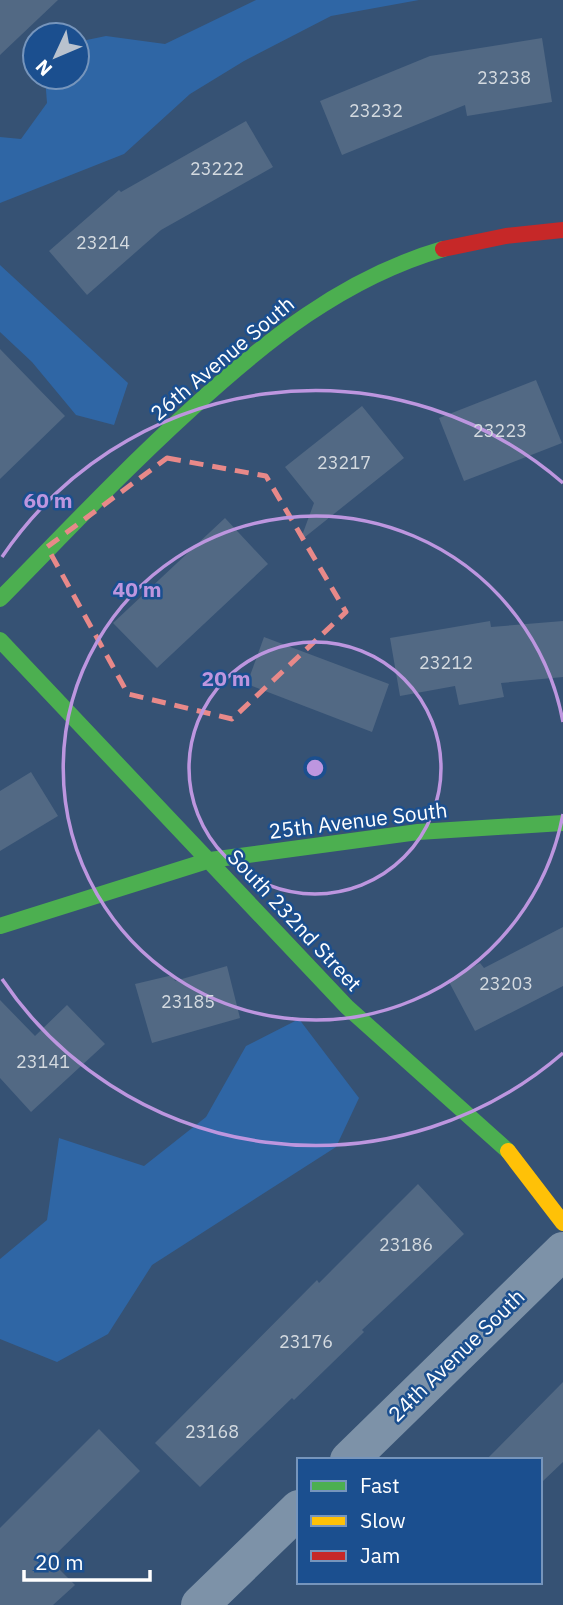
<svg xmlns="http://www.w3.org/2000/svg" width="563" height="1605" viewBox="0 0 563 1605" font-family="'IBM Plex Sans',sans-serif">
<style>
.green{fill:#2f66a5}
.building{fill:#526984}
.lines{fill:none;stroke-linecap:round;stroke-linejoin:round}
.street{stroke:#7d92a8;stroke-width:38}
.fast{stroke:#4caf50;stroke-width:16}
.slow{stroke:#ffc107;stroke-width:16}
.jam{stroke:#c62828;stroke-width:16}
.marked{fill:none;stroke:#e88989;stroke-width:5;stroke-dasharray:14 9;stroke-linejoin:round}
.ring{fill:none;stroke:#bd96df;stroke-width:3.5}
.labels{text-anchor:middle;dominant-baseline:central;stroke-width:5;stroke-linejoin:round;paint-order:stroke}
.number-label{font-size:18px;fill:#d4dae0}
.street-label{font-size:21px;fill:#fff;stroke:#1b4f8f}
.centre{fill:#bd96df;stroke:#1b4f8f;stroke-width:3.5}
.ring-label{font-size:21px;text-anchor:middle;font-weight:bold;fill:#bd96df;stroke:#1b4f8f;stroke-width:5;stroke-linejoin:round;paint-order:stroke}
</style>
<rect width="100%" height="100%" fill="#365274"/>
<path class="green" d="M256,0H419L331,16L244,61L190,94L124,154L0,203V137L21,139L47,103L45,77H77V42L106,36L165,44Z
M0,265L128,383L114,425L76,415L32,362L0,332Z
M299,1019L359,1098L336,1147L152,1265L108,1334L57,1362L0,1339V1259L47,1220L59,1138L144,1166L206,1117L246,1046Z"/>
<path class="building" d="M0,0H58L0,55Z
M542,38L552,102L467,116L465,105L342,155L320,101L430,56Z
M246,121L273,167L161,230L87,295L49,251L119,190L121,192Z
M0,349L65,416L0,479Z
M536,380L562,443L464,481L439,418Z
M362,406L404,458L300,541L314,503L285,467Z
M225,518L268,564L157,668L113,623Z
M490,621L491,627L563,621V677L501,683L504,697L459,705L455,686L400,696L390,638Z
M264,637L389,684L372,732L247,684Z
M31,772L58,816L0,851V791Z
M563,927V986L475,1031L448,980L480,963L484,968Z
M227,966L240,1018L152,1043L135,984L173,975L175,981Z
M0,1000L35,1036L67,1005L105,1044L31,1112L0,1078Z
M418,1184L464,1234L362,1330L364,1332L294,1400L292,1398L200,1487L155,1443L317,1280L319,1283Z
M563,1382V1462L543,1481L540,1478V1460H486Z
M99,1429L140,1471L50,1560L75,1585L53,1605H0V1528Z"/>
<g class="lines">
<path class="street" d="M349,1460L563,1251
M200,1605L299,1509"/>
<path class="fast" d="M0,599C62,536 123,471 189,411C264,342 343,278 443,249
M0,640L347,1007L508,1151
M0,926L210,860L418,832L563,823"/>
<path class="slow" d="M508,1151L563,1223"/>
<path class="jam" d="M443,249L506,236L563,230"/>
</g>
<path class="marked" d="M167,458L266,476L346,612L232,719L128,694L47,547Z"/>
<g class="ring">
<circle cx="315" cy="768" r="126"/>
<path d="M563 814A252 252 0 1 1 563 722"/>
<path d="M563 1053A378 378 0 0 1 2 979M2 557A378 378 0 0 1 563 483"/>
</g>
<g class="labels">
<g class="number-label">
<text x="504" y="77">23238</text>
<text x="376" y="110">23232</text>
<text x="217" y="168">23222</text>
<text x="103" y="242">23214</text>
<text x="500" y="430">23223</text>
<text x="344" y="462">23217</text>
<text x="446" y="662">23212</text>
<text x="506" y="983">23203</text>
<text x="188" y="1001">23185</text>
<text x="43" y="1061">23141</text>
<text x="406" y="1244">23186</text>
<text x="306" y="1341">23176</text>
<text x="212" y="1431">23168</text>
</g>
<g class="street-label">
<text transform="translate(222 358) rotate(-40)">26th Avenue South</text>
<text transform="translate(358 820) rotate(-7)">25th Avenue South</text>
<text transform="translate(295 920) rotate(47)">South 232nd Street</text>
<text transform="translate(456 1355) rotate(-44)">24th Avenue South</text>
</g>
</g>
<circle cx="315" cy="768" r="10" class="centre"/>
<g class="ring-label">
<text x="48" y="508">60 m</text>
<text x="137" y="597">40 m</text>
<text x="226" y="686">20 m</text>
</g>
<rect x="297" y="1458" width="245" height="126" fill="#1b4f8f" stroke="#7695bc" stroke-width="2"/>
<rect x="311" y="1481" width="35" height="10" fill="#4caf50" stroke="#7695bc" stroke-width="2"/>
<text x="360" y="1493" font-size="21" fill="#ffffff">Fast</text>
<rect x="311" y="1516" width="35" height="10" fill="#ffc107" stroke="#7695bc" stroke-width="2"/>
<text x="360" y="1528" font-size="21" fill="#ffffff">Slow</text>
<rect x="311" y="1551" width="35" height="10" fill="#c62828" stroke="#7695bc" stroke-width="2"/>
<text x="360" y="1563" font-size="21" fill="#ffffff">Jam</text>
<g transform="translate(56 56) rotate(226)"><circle r="33" fill="#1b4f8f" stroke="#7695bc" stroke-width="2"/>
<path d="M0-5L12 26L0 18L-12 26Z" fill="#b9c2ce"/>
<text y="-10" font-size="19" font-weight="bold" text-anchor="middle" fill="#ffffff">N</text>
</g>
<path d="M24 1570v10h126v-10" fill="none" stroke="#ffffff" stroke-width="3.5"/>
<text x="35" y="1570" font-size="21" fill="#ffffff" stroke="#1b4f8f" stroke-width="5" paint-order="stroke">20 m</text>
</svg>
